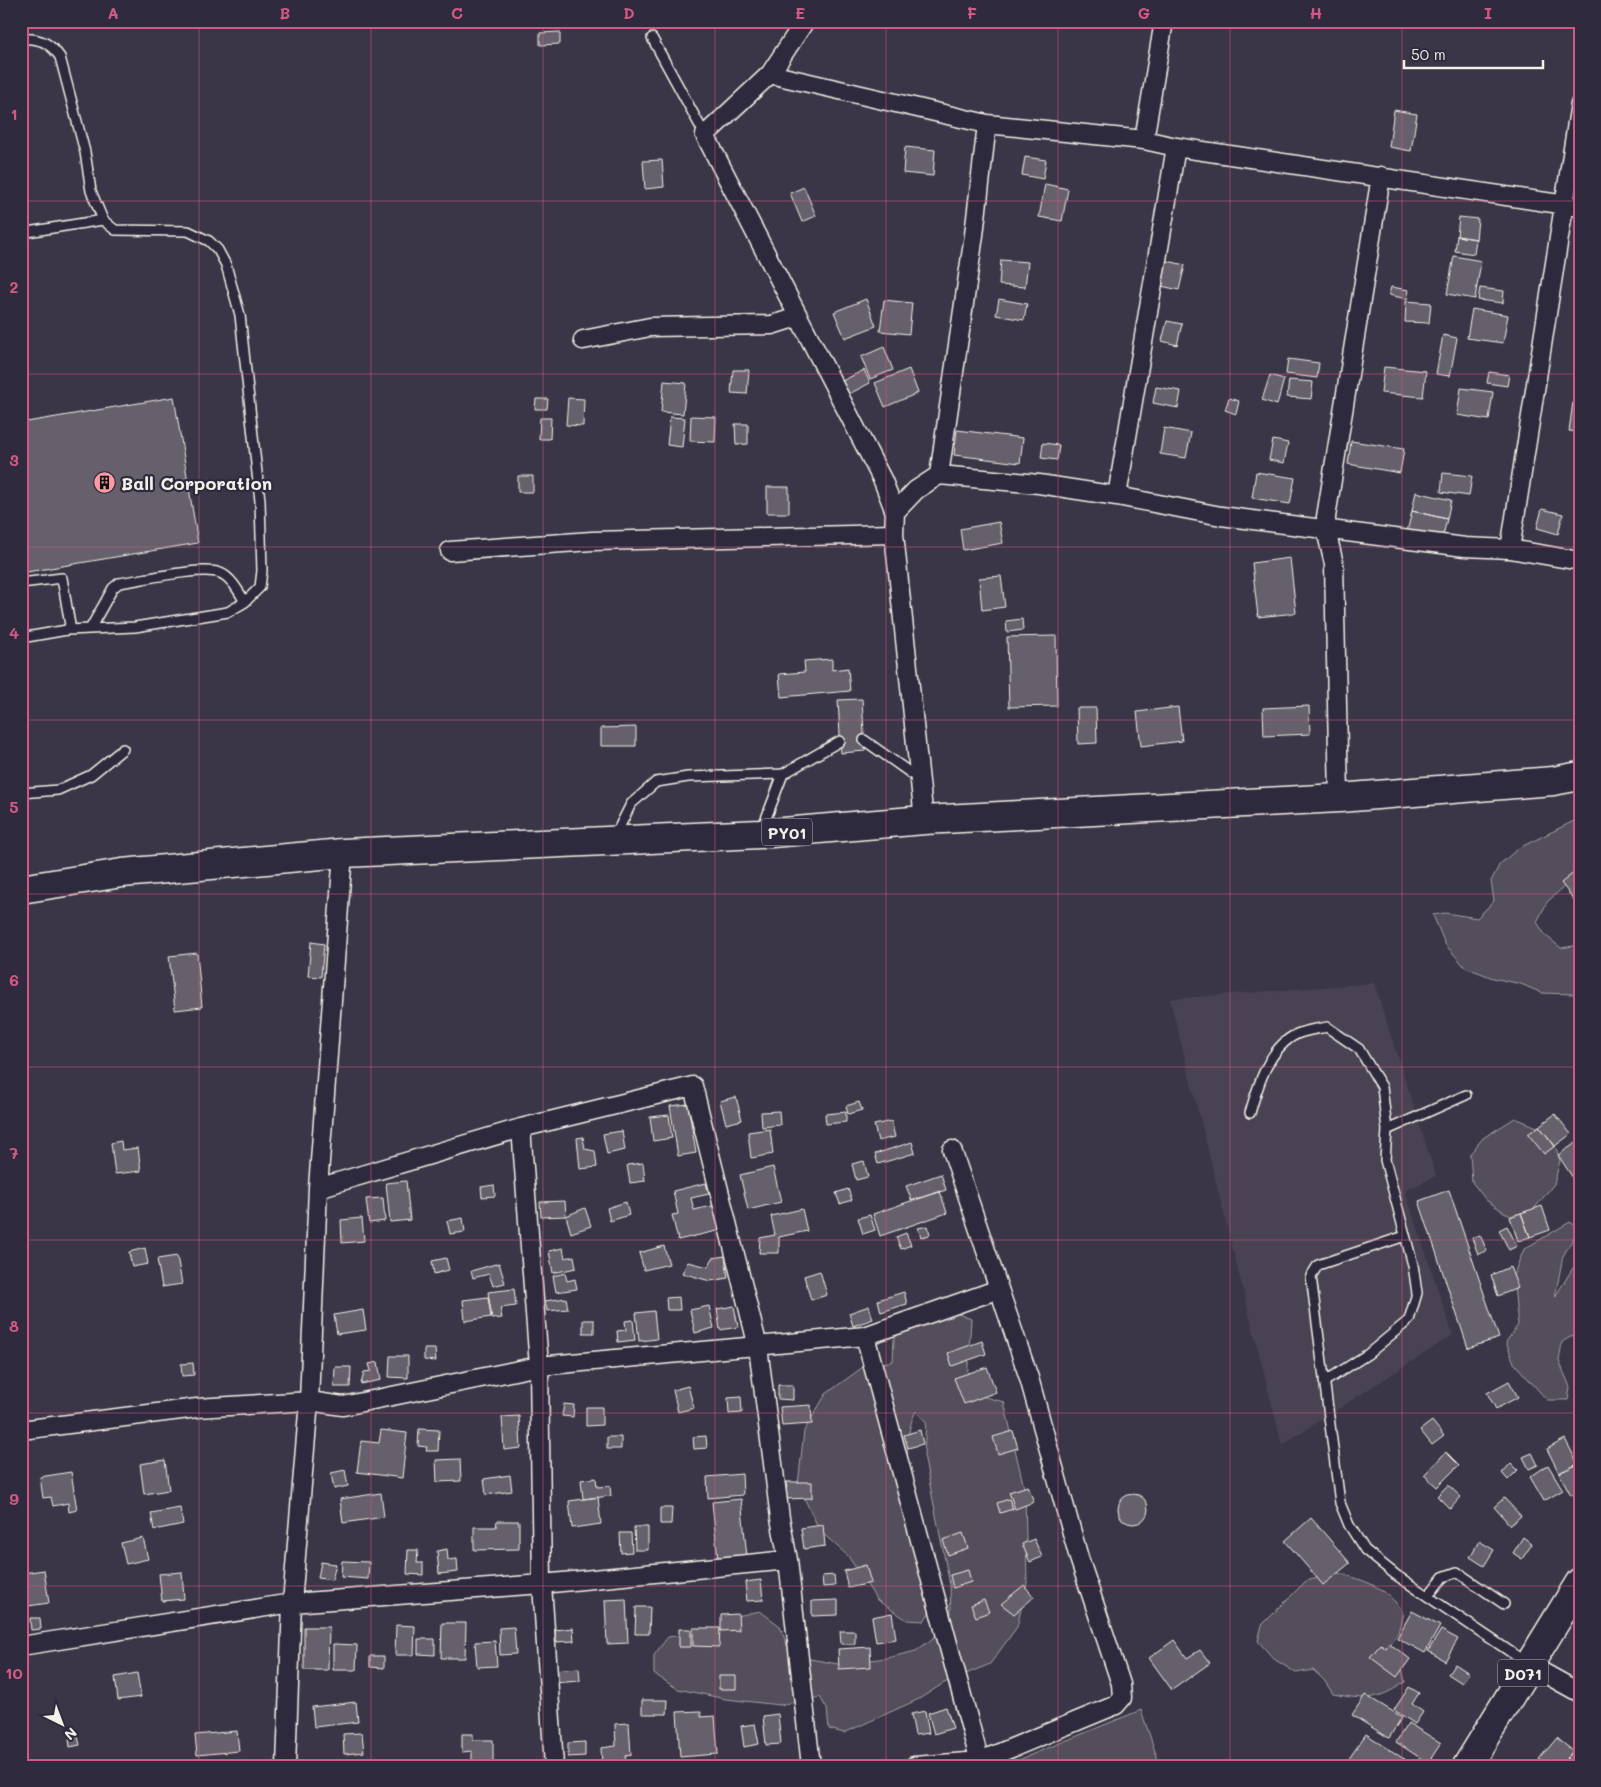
<svg xmlns="http://www.w3.org/2000/svg" width="1601" height="1787" viewBox="0 0 1601 1787" font-family="Mali,sans-serif">
<style>
.built{fill:#484352}
.green{fill:#534e5c;stroke:#a4a0a2}
.building{fill:#65616c;stroke:#f4f1e8}
.lines{fill:none;stroke-linecap:round;stroke-linejoin:round}
.lane-casing{stroke:#f4f1e8;stroke-width:12}
.street-casing{stroke:#f4f1e8;stroke-width:21}
.primary-casing{stroke:#f4f1e8;stroke-width:31}
.highway-casing{stroke:#f4f1e8;stroke-width:31}
.lane{stroke:#2f2a3d;stroke-width:9}
.street{stroke:#2f2a3d;stroke-width:18}
.primary{stroke:#2f2a3d;stroke-width:28}
.highway{stroke:#2f2a3d;stroke-width:28}
.grid{fill:none;stroke:#d15985;stroke-width:1;stroke-opacity:0.55}
.labels{text-anchor:middle;dominant-baseline:central;stroke-width:4.5;stroke-linejoin:round;paint-order:stroke}
.shield{fill:#2f2a3d;stroke:#b9b5b5;stroke-width:1}
.shield-label{font-size:16px;font-weight:bold;fill:#f4f1e8}
.poi-label{font-size:18px;font-weight:bold;fill:#f4f1e8;stroke:#2f2a3d;text-anchor:start}
.neatline{fill:none;stroke:#d15985;stroke-width:2}
.grid-label{font-size:16px;text-anchor:middle;font-weight:bold;fill:#d15985}
</style>
<rect width="100%" height="100%" fill="#3b3647"/>
<filter id="ink" filterUnits="userSpaceOnUse"><feTurbulence type="fractalNoise" baseFrequency=".02" numOctaves="2"/><feDisplacementMap in="SourceGraphic" scale="10" xChannelSelector="R" yChannelSelector="G"/><feConvolveMatrix kernelMatrix="1 2 1 2 8 2 1 2 1" color-interpolation-filters="sRGB"/></filter>
<g filter="url(#ink)">
<path class="built" d="M1374,983L1436,1176L1405,1191L1453,1335L1282,1445L1170,999Z"/>
<path class="green" d="M1580,818V872L1547,902L1537,922L1545,935L1561,948L1580,945V997L1574,994L1542,993L1521,984L1493,978L1465,967L1445,944L1433,915L1445,913L1477,918L1494,901L1491,881L1500,864L1519,848Z
M1515,1118L1542,1129L1553,1138L1560,1161L1554,1184L1534,1209L1510,1216L1486,1200L1472,1182L1470,1154L1483,1138Z
M1570,1222L1579,1228L1563,1256L1555,1297L1573,1268L1580,1262V1331L1562,1342L1559,1361L1570,1387L1568,1400H1547L1514,1363L1506,1342L1518,1325L1513,1276L1524,1249Z
M936,1305L971,1319L967,1382L981,1396L1004,1402L1025,1492L1027,1583L1017,1627L990,1664L944,1683L919,1699L844,1733L829,1729L827,1709L820,1697L780,1705L726,1699L678,1689L654,1674V1655L668,1637L720,1631L733,1617L760,1611L780,1626L788,1648L804,1658L838,1664L887,1658L916,1651L940,1633L951,1614L950,1585L924,1455L926,1422L916,1411C892,1453 924,1557 934,1605L924,1621L907,1620L877,1600L848,1556L820,1531L798,1485L804,1431L826,1394L863,1367L893,1361L894,1339L909,1324Z
M1338,1573C1366,1581 1385,1586 1403,1612L1398,1633L1381,1654L1402,1670L1405,1682C1377,1701 1366,1700 1333,1694L1324,1680L1313,1670L1296,1673L1274,1659L1258,1641L1262,1625L1306,1581Z
M1141,1710L1160,1766H1004Z"/>
<path class="building" d="M560,32V44L540,45V33Z
M1394,110L1417,114L1411,151L1389,147Z
M905,147L935,150L933,176L903,173Z
M1025,157L1046,160L1043,179L1022,175Z
M662,160L664,187L645,189L643,161Z
M1045,184L1068,189L1062,221L1039,217Z
M804,187L816,216L802,222L790,193Z
M1459,217L1478,219L1476,239L1457,236Z
M1457,236L1476,239L1474,254L1455,251Z
M1454,256L1481,261L1475,299L1447,294Z
M1001,260L1028,262L1025,287L999,285Z
M1163,260L1185,265L1179,290L1157,285Z
M1391,287L1409,290L1407,299L1389,295Z
M1480,288L1504,291L1503,303L1478,300Z
M866,299L876,326L845,338L834,312Z
M999,299L1027,304L1024,320L996,315Z
M884,300L912,303L909,334L880,331Z
M1406,301L1431,303L1429,323L1405,322Z
M1472,309L1508,315L1503,343L1467,338Z
M1167,321L1182,324L1177,345L1162,341Z
M1443,335L1457,338L1450,376L1436,374Z
M884,347L893,370L870,379L861,357Z
M1288,359L1319,363L1317,378L1286,374Z
M1384,367L1426,371L1423,397L1381,393Z
M909,369L918,393L885,407L875,383Z
M733,370H749L747,394L731,393Z
M864,370L870,383L849,394L842,381Z
M1489,372L1509,375L1507,386L1487,383Z
M1270,375L1284,379L1277,405L1262,400Z
M1289,380L1313,382L1311,399L1287,397Z
M664,381L686,383L683,414L661,412Z
M1156,387L1181,391L1178,408L1153,403Z
M1461,388L1493,392L1489,420L1457,415Z
M174,397L198,543L21,573V423Z
M568,398L584,399L583,426L566,425Z
M1229,398L1239,401L1236,414L1225,410Z
M536,399H548L547,409H535Z
M1573,402L1580,403V432L1569,431Z
M691,416L716,417L715,442L690,441Z
M670,417L685,418L682,447L667,445Z
M540,418H551L550,439H539Z
M735,424H748V444L736,445Z
M1164,428L1191,433L1186,458L1160,454Z
M957,430L1023,438L1020,463L954,455Z
M1273,440L1288,443L1284,463L1269,460Z
M1351,441L1404,449L1400,473L1348,464Z
M1043,443L1059,445L1057,460L1041,458Z
M1256,472L1295,478L1290,504L1252,498Z
M1443,473L1472,476L1469,496L1441,492Z
M518,476H533V492H518Z
M767,487H789V513H767Z
M1416,492L1451,500L1447,519L1412,511Z
M1542,509L1563,514L1558,534L1537,528Z
M1412,511L1447,519L1442,540L1407,532Z
M999,522L1003,543L963,550L960,529Z
M1290,558L1296,613L1258,617L1252,563Z
M1001,576L1005,607L982,610L979,578Z
M1022,619L1023,630L1007,632L1006,621Z
M1056,636L1057,706L1009,707L1007,637Z
M832,659V670L848,668L850,691L781,697L779,674L805,672L804,661Z
M862,699L865,751L841,753L838,700Z
M1309,706L1310,734L1264,736L1263,708Z
M1178,707L1182,741L1141,746L1137,712Z
M1077,708H1096L1097,743L1078,744Z
M636,727V746H601V728Z
M1580,868V897L1575,901L1561,883Z
M311,942L324,944L321,977L308,976Z
M197,953L202,1007L175,1010L169,956Z
M736,1097L742,1120L726,1124L720,1101Z
M859,1102L862,1110L848,1114L846,1106Z
M688,1104L696,1153L678,1156L670,1106Z
M779,1111L780,1125L762,1127L761,1112Z
M846,1112V1122L826,1124L825,1114Z
M1555,1114L1571,1134L1555,1146L1539,1126Z
M669,1115L672,1138L653,1141L650,1117Z
M891,1121L895,1137L878,1141L874,1125Z
M1539,1126L1555,1146L1544,1154L1528,1134Z
M770,1129L773,1154L751,1158L748,1132Z
M622,1131L625,1150L607,1154L603,1134Z
M583,1137L585,1149L595,1151L597,1167L580,1169L577,1138Z
M121,1141L122,1150L138,1148L141,1171L115,1174L111,1143Z
M1579,1141L1580,1173L1573,1178L1558,1155Z
M912,1142L915,1153L878,1164L875,1154Z
M864,1161L868,1177L856,1180L852,1164Z
M643,1163L645,1181L630,1183L627,1165Z
M773,1167L781,1202L748,1210L740,1175Z
M941,1174L946,1190L912,1201L906,1186Z
M406,1181L410,1220L390,1222L386,1183Z
M706,1183L709,1194L691,1198L694,1210L716,1205L721,1230L678,1240L672,1215L678,1214L673,1191Z
M494,1185L495,1196L482,1197L481,1187Z
M848,1189L852,1200L840,1204L836,1193Z
M1449,1190L1499,1338L1468,1348L1419,1201Z
M940,1191L947,1213L880,1236L873,1214Z
M383,1198L385,1221L369,1223L366,1199Z
M565,1201L566,1216L541,1217L540,1202Z
M626,1202L629,1215L610,1221L607,1208Z
M1542,1206L1550,1230L1530,1237L1521,1213Z
M585,1208L591,1226L571,1233L566,1216Z
M802,1209L807,1231L779,1237V1253H759L760,1238L775,1235L771,1216Z
M1521,1213L1530,1237L1518,1241L1510,1217Z
M870,1215L875,1230L863,1234L858,1218Z
M362,1218L364,1241L342,1243L341,1220Z
M463,1218L465,1232L450,1234L447,1221Z
M928,1226L930,1235L921,1237L918,1228Z
M1507,1226L1517,1246L1509,1250L1499,1230Z
M906,1233L911,1245L901,1249L896,1237Z
M1480,1235L1487,1251L1478,1254L1472,1238Z
M664,1246L669,1264L644,1270L639,1253Z
M145,1248L148,1264L132,1267L129,1252Z
M563,1248L565,1258L574,1256L576,1268L553,1273L549,1251Z
M177,1256L182,1284L162,1287L157,1259Z
M725,1256L728,1278L710,1281L682,1273L688,1262L708,1267L713,1258Z
M446,1258L449,1270L434,1274L432,1261Z
M499,1263L505,1283L493,1286L489,1274L473,1278L471,1271Z
M1510,1267L1518,1288L1498,1296L1491,1275Z
M820,1271L827,1295L811,1300L804,1276Z
M565,1273L567,1281L575,1279L577,1289L556,1292L553,1276Z
M514,1289L516,1306L500,1308L502,1318L492,1319L488,1292Z
M904,1292L907,1304L881,1312L878,1300Z
M488,1297L491,1317L465,1321L463,1300Z
M679,1297L680,1310H667L666,1298Z
M566,1298L568,1309L547,1311L545,1301Z
M709,1306L714,1328L695,1333L690,1310Z
M734,1306L738,1327L720,1330L717,1309Z
M869,1306L873,1319L853,1326L849,1313Z
M363,1310L366,1330L337,1334L334,1315Z
M654,1311L657,1339L639,1341L636,1313Z
M583,1320H594V1333H583Z
M633,1320L635,1340L618,1342L617,1331L626,1330L625,1321Z
M982,1341L986,1354L952,1366L948,1353Z
M424,1349H435L436,1361L424,1360Z
M390,1356H408V1378L389,1377Z
M378,1362L381,1380L361,1384L364,1372L371,1371L369,1364Z
M193,1363L194,1375L182,1376L181,1364Z
M335,1367H351L350,1387H334Z
M987,1367L996,1392L964,1404L954,1378Z
M1509,1381L1518,1397L1496,1409L1487,1393Z
M778,1385H793V1400L778,1399Z
M688,1386L694,1408L678,1412L673,1390Z
M741,1397L742,1413L729,1414L728,1398Z
M564,1404L574,1405L573,1417L562,1416Z
M811,1405L812,1424L782,1426L780,1407Z
M586,1407H602V1425L586,1426Z
M519,1416L521,1448L504,1450L502,1417Z
M1432,1421L1444,1436L1432,1445L1420,1430Z
M419,1429L439,1430L438,1451H426L427,1447L418,1446Z
M381,1430L407,1433L402,1478L357,1472L361,1441L379,1443Z
M920,1430L923,1444L908,1448L904,1435Z
M1013,1431L1018,1448L998,1454L993,1437Z
M706,1436L707,1448L694,1449L693,1437Z
M607,1437H621V1449H607Z
M1565,1439L1578,1464L1559,1473L1547,1449Z
M1446,1452L1459,1465L1437,1487L1424,1475Z
M1532,1453L1538,1465L1529,1469L1523,1457Z
M460,1459L461,1481L437,1482L436,1460Z
M165,1460L169,1490L144,1494L140,1464Z
M1511,1463L1518,1470L1508,1480L1502,1473Z
M1578,1464L1580,1468V1491L1571,1495L1559,1473Z
M1548,1465L1563,1490L1544,1501L1530,1477Z
M345,1470L348,1486L334,1489L331,1473Z
M71,1472L77,1510L69,1512L68,1503L53,1506L51,1497L43,1498L40,1477Z
M742,1474L743,1495L708,1498L707,1477Z
M510,1475L512,1491L486,1495L484,1479Z
M596,1478L597,1487L610,1486L611,1496L583,1499L581,1480Z
M787,1482H812V1498L786,1499Z
M1448,1485L1461,1497L1450,1509L1437,1496Z
M1028,1486L1034,1502L1015,1509L1009,1492Z
M381,1493L384,1517L343,1523L340,1499Z
M1118 1509a15 15 0 1 1 30 0a15 15 0 1 1-30 0Z
M598,1497L601,1524L572,1528L569,1501Z
M1504,1498L1521,1516L1510,1525L1494,1507Z
M741,1499L747,1557L718,1560L712,1502Z
M1009,1499L1013,1509L1000,1513L997,1503Z
M180,1508L183,1524L154,1530L151,1513Z
M660,1508H672L671,1524H660Z
M1311,1518L1350,1563L1323,1585L1285,1541Z
M497,1521H519V1549L474,1550V1527H496Z
M823,1525L825,1546L804,1549L801,1528Z
M634,1527H648V1550H635Z
M620,1533H631L632,1552L621,1553Z
M963,1533L968,1548L948,1555L943,1540Z
M1523,1537L1532,1544L1522,1559L1513,1553Z
M143,1538L148,1559L126,1564L121,1543Z
M1034,1539L1042,1557L1030,1562L1022,1544Z
M1479,1541L1494,1550L1484,1566L1470,1557Z
M447,1549L448,1560L457,1559L458,1572L439,1574L437,1551Z
M408,1550H418L417,1563H423V1575L407,1574Z
M342,1561L369,1562L368,1579L341,1577Z
M321,1562L336,1564L332,1580L318,1578Z
M866,1565L871,1583L848,1588L844,1571Z
M44,1570L49,1603L28,1606L23,1573Z
M968,1570L971,1582L953,1588L950,1575Z
M182,1572L184,1599L162,1601L159,1574Z
M834,1575L835,1586L823,1587L822,1576Z
M761,1580L763,1600L747,1601L745,1582Z
M1024,1585L1034,1597L1014,1614L1001,1604Z
M626,1599L628,1643L607,1644L605,1600Z
M838,1600V1615L812,1616V1601Z
M984,1600L989,1612L976,1617L971,1605Z
M636,1607H650L649,1634H635Z
M1412,1611L1440,1626L1425,1653L1397,1638Z
M892,1613L896,1639L876,1642L872,1617Z
M738,1614L739,1630L721,1631V1615Z
M30,1618H40L41,1629L31,1630Z
M442,1623H466L465,1658H441Z
M396,1625L415,1626L414,1655H395Z
M304,1627H329L328,1670H304Z
M514,1627L516,1654L500,1655L499,1628Z
M573,1628L574,1641L556,1642L555,1630Z
M693,1628H720L719,1647L693,1646Z
M679,1629H691V1647H679Z
M1441,1630L1458,1639L1445,1661L1428,1651Z
M840,1631H855V1644H841Z
M418,1639H435V1655L418,1654Z
M1174,1640L1187,1658L1200,1650L1210,1663L1172,1690L1149,1658Z
M495,1641L497,1666L477,1667L475,1642Z
M1389,1643L1410,1659L1397,1677L1370,1657L1381,1644L1386,1648Z
M333,1644L357,1645L356,1670H333Z
M870,1647L871,1667L839,1669L838,1649Z
M370,1656H384V1668L370,1667Z
M1455,1664L1469,1673L1462,1683L1448,1674Z
M579,1668L580,1681L553,1683L552,1670Z
M137,1673L141,1697L118,1700L115,1677Z
M719,1676H736V1689H719Z
M1409,1687L1419,1693L1412,1704L1423,1712L1415,1724L1394,1710Z
M1365,1695L1402,1717L1389,1738L1352,1715Z
M642,1700H668L667,1714H642Z
M356,1702L358,1722L314,1727L312,1707Z
M946,1707L953,1728L934,1734L928,1713Z
M701,1711V1717L715,1716L718,1754L680,1757L677,1712Z
M925,1711L929,1733L915,1735L911,1714Z
M778,1714L781,1744L766,1745L763,1716Z
M629,1723L631,1755L626,1756L623,1766H602L601,1748L616,1746L615,1724Z
M1408,1723L1441,1743L1428,1763L1396,1742Z
M755,1724L759,1744L744,1747L741,1726Z
M237,1731L239,1751L197,1755L195,1735Z
M362,1733L364,1752L344,1754L343,1734Z
M462,1734H473V1740H493V1762L472,1763V1751L462,1752Z
M1366,1734L1404,1759L1400,1766H1344Z
M78,1737L80,1745L70,1747L69,1739Z
M1557,1738L1573,1751L1561,1766H1547L1539,1759Z
M585,1742V1756L568,1757V1743Z
M1573,1751L1580,1757V1766H1561Z"/>
<g class="lines">
<defs>
<path id="lane" d="M652,38L705,135
M21,39C39,37 50,43 60,57L85,152L91,191L103,220L115,230L188,231L209,241L218,250L226,265L240,315L260,501L262,571L260,587L245,602L228,612L135,627L67,630
M21,233L103,220
M21,583L62,578L70,625L67,630L21,638
M90,629L113,588L119,583C141,580 202,566 220,573C231,577 239,592 245,602
M864,740L919,779
M21,793L58,790L91,775L123,749
M762,829L783,774
M615,836L631,804L656,782L688,777L783,774L840,741
M1250,1113C1258,1085 1269,1047 1297,1034C1306,1030 1318,1029 1327,1027L1359,1049L1382,1087L1387,1130L1385,1160L1413,1265L1417,1293L1409,1320L1368,1354L1324,1382
M1387,1130L1466,1095
M1405,1236L1318,1265L1311,1276L1340,1503L1349,1525L1365,1550L1396,1575L1527,1663
M1428,1596L1443,1577L1457,1572L1504,1604"/>
<path id="street" d="M805,21L770,74L705,135L883,481L895,512
M770,74L987,124L1144,140L1176,147L1580,207
M1144,140L1164,21
M583,340L650,327L772,325L797,317
M939,475L974,235L987,124
M1117,496L1176,147
M1510,549L1580,104
M450,551L592,541L894,534
M1339,798L1334,564L1326,530V517L1381,176
M924,820L894,534L895,512L916,490L939,475L1039,484L1117,496L1221,516L1465,547L1510,549L1580,561
M521,1128L539,1366L542,1584L554,1766
M318,1188L521,1128L693,1086L758,1347L780,1518L788,1560L811,1766
M865,1336L981,1766
M21,1430L197,1408L309,1401L343,1406L539,1366L865,1336L999,1289
M21,1646L292,1603L542,1584L788,1560
M1528,1664L1580,1693
M286,1766L292,1603L309,1401L318,1188L343,853
M914,1766L980,1761L1116,1705L1122,1698L1121,1684L1079,1558L1029,1378L952,1150"/>
<path id="primary" d="M1467,1766L1580,1582"/>
<path id="highway" d="M21,889L122,873L343,853L760,834L924,820L1339,798L1553,781L1580,776"/>
</defs>
<use href="#lane" class="lane-casing"/>
<use href="#street" class="street-casing"/>
<use href="#primary" class="primary-casing"/>
<use href="#highway" class="highway-casing"/>
<use href="#lane" class="lane"/>
<use href="#street" class="street"/>
<use href="#primary" class="primary"/>
<use href="#highway" class="highway"/>
</g>
</g>
<path class="grid" d="M199,21V1766M371,21V1766M543,21V1766M715,21V1766M886,21V1766M1058,21V1766M1230,21V1766M1402,21V1766M21,201H1580M21,374H1580M21,547H1580M21,720H1580M21,894H1580M21,1067H1580M21,1240H1580M21,1413H1580M21,1586H1580"/>
<defs>
<symbol id="building-disc" viewBox="-11 -11 22 22"><circle r="9.5" fill="#ff9aa2" stroke="#2f2a3d"/><path d="M-4-6H4V6H1V3H-1V6H-4ZM-2.5-4.3h1.7v1.8h-1.7ZM.8-4.3h1.7v1.8H.8ZM-2.5-1h1.7V.8h-1.7ZM.8-1h1.7V.8H.8Z" fill="#111"/></symbol>
</defs>
<g fill-rule="evenodd">
<use href="#building-disc" x="92" y="470" width="25" height="25"/>
</g>
<g class="labels">
<g class="shield">
<rect x="762" y="818.5" width="50" height="27" rx="4"/>
<rect x="1498" y="1659.5" width="50" height="27" rx="4"/>
</g>
<g class="shield-label">
<text x="787" y="832">PY01</text>
<text x="1523" y="1673">D071</text>
</g>
<g class="poi-label">
<text x="121" y="483">Ball Corporation</text>
</g>
</g>
<rect width="1601" height="1787" fill="none" stroke="#2f2a3d" stroke-width="55"/>
<g transform="translate(62 1724) rotate(138)" stroke="#2f2a3d" stroke-width="4" paint-order="stroke">
<path d="M0-4L9 19L0 12L-9 19Z" fill="#f4f1e8"/>
<text y="-8" font-size="14" font-weight="bold" text-anchor="middle" fill="#f4f1e8">N</text>
</g>
<path d="M1404 60v8h139v-8" fill="none" stroke="#f4f1e8" stroke-width="2.5"/>
<text x="1411" y="60" font-size="15" fill="#f4f1e8" stroke="#2f2a3d" stroke-width="4" paint-order="stroke">50 m</text>
<rect x="28" y="28" width="1546" height="1732" class="neatline"/>
<g class="grid-label">
<text x="113" y="19">A</text>
<text x="285" y="19">B</text>
<text x="457" y="19">C</text>
<text x="629" y="19">D</text>
<text x="800" y="19">E</text>
<text x="972" y="19">F</text>
<text x="1144" y="19">G</text>
<text x="1316" y="19">H</text>
<text x="1488" y="19">I</text>
<text x="14" y="120">1</text>
<text x="14" y="293">2</text>
<text x="14" y="466">3</text>
<text x="14" y="639">4</text>
<text x="14" y="813">5</text>
<text x="14" y="986">6</text>
<text x="14" y="1159">7</text>
<text x="14" y="1332">8</text>
<text x="14" y="1505">9</text>
<text x="14" y="1679">10</text>
</g>
</svg>
